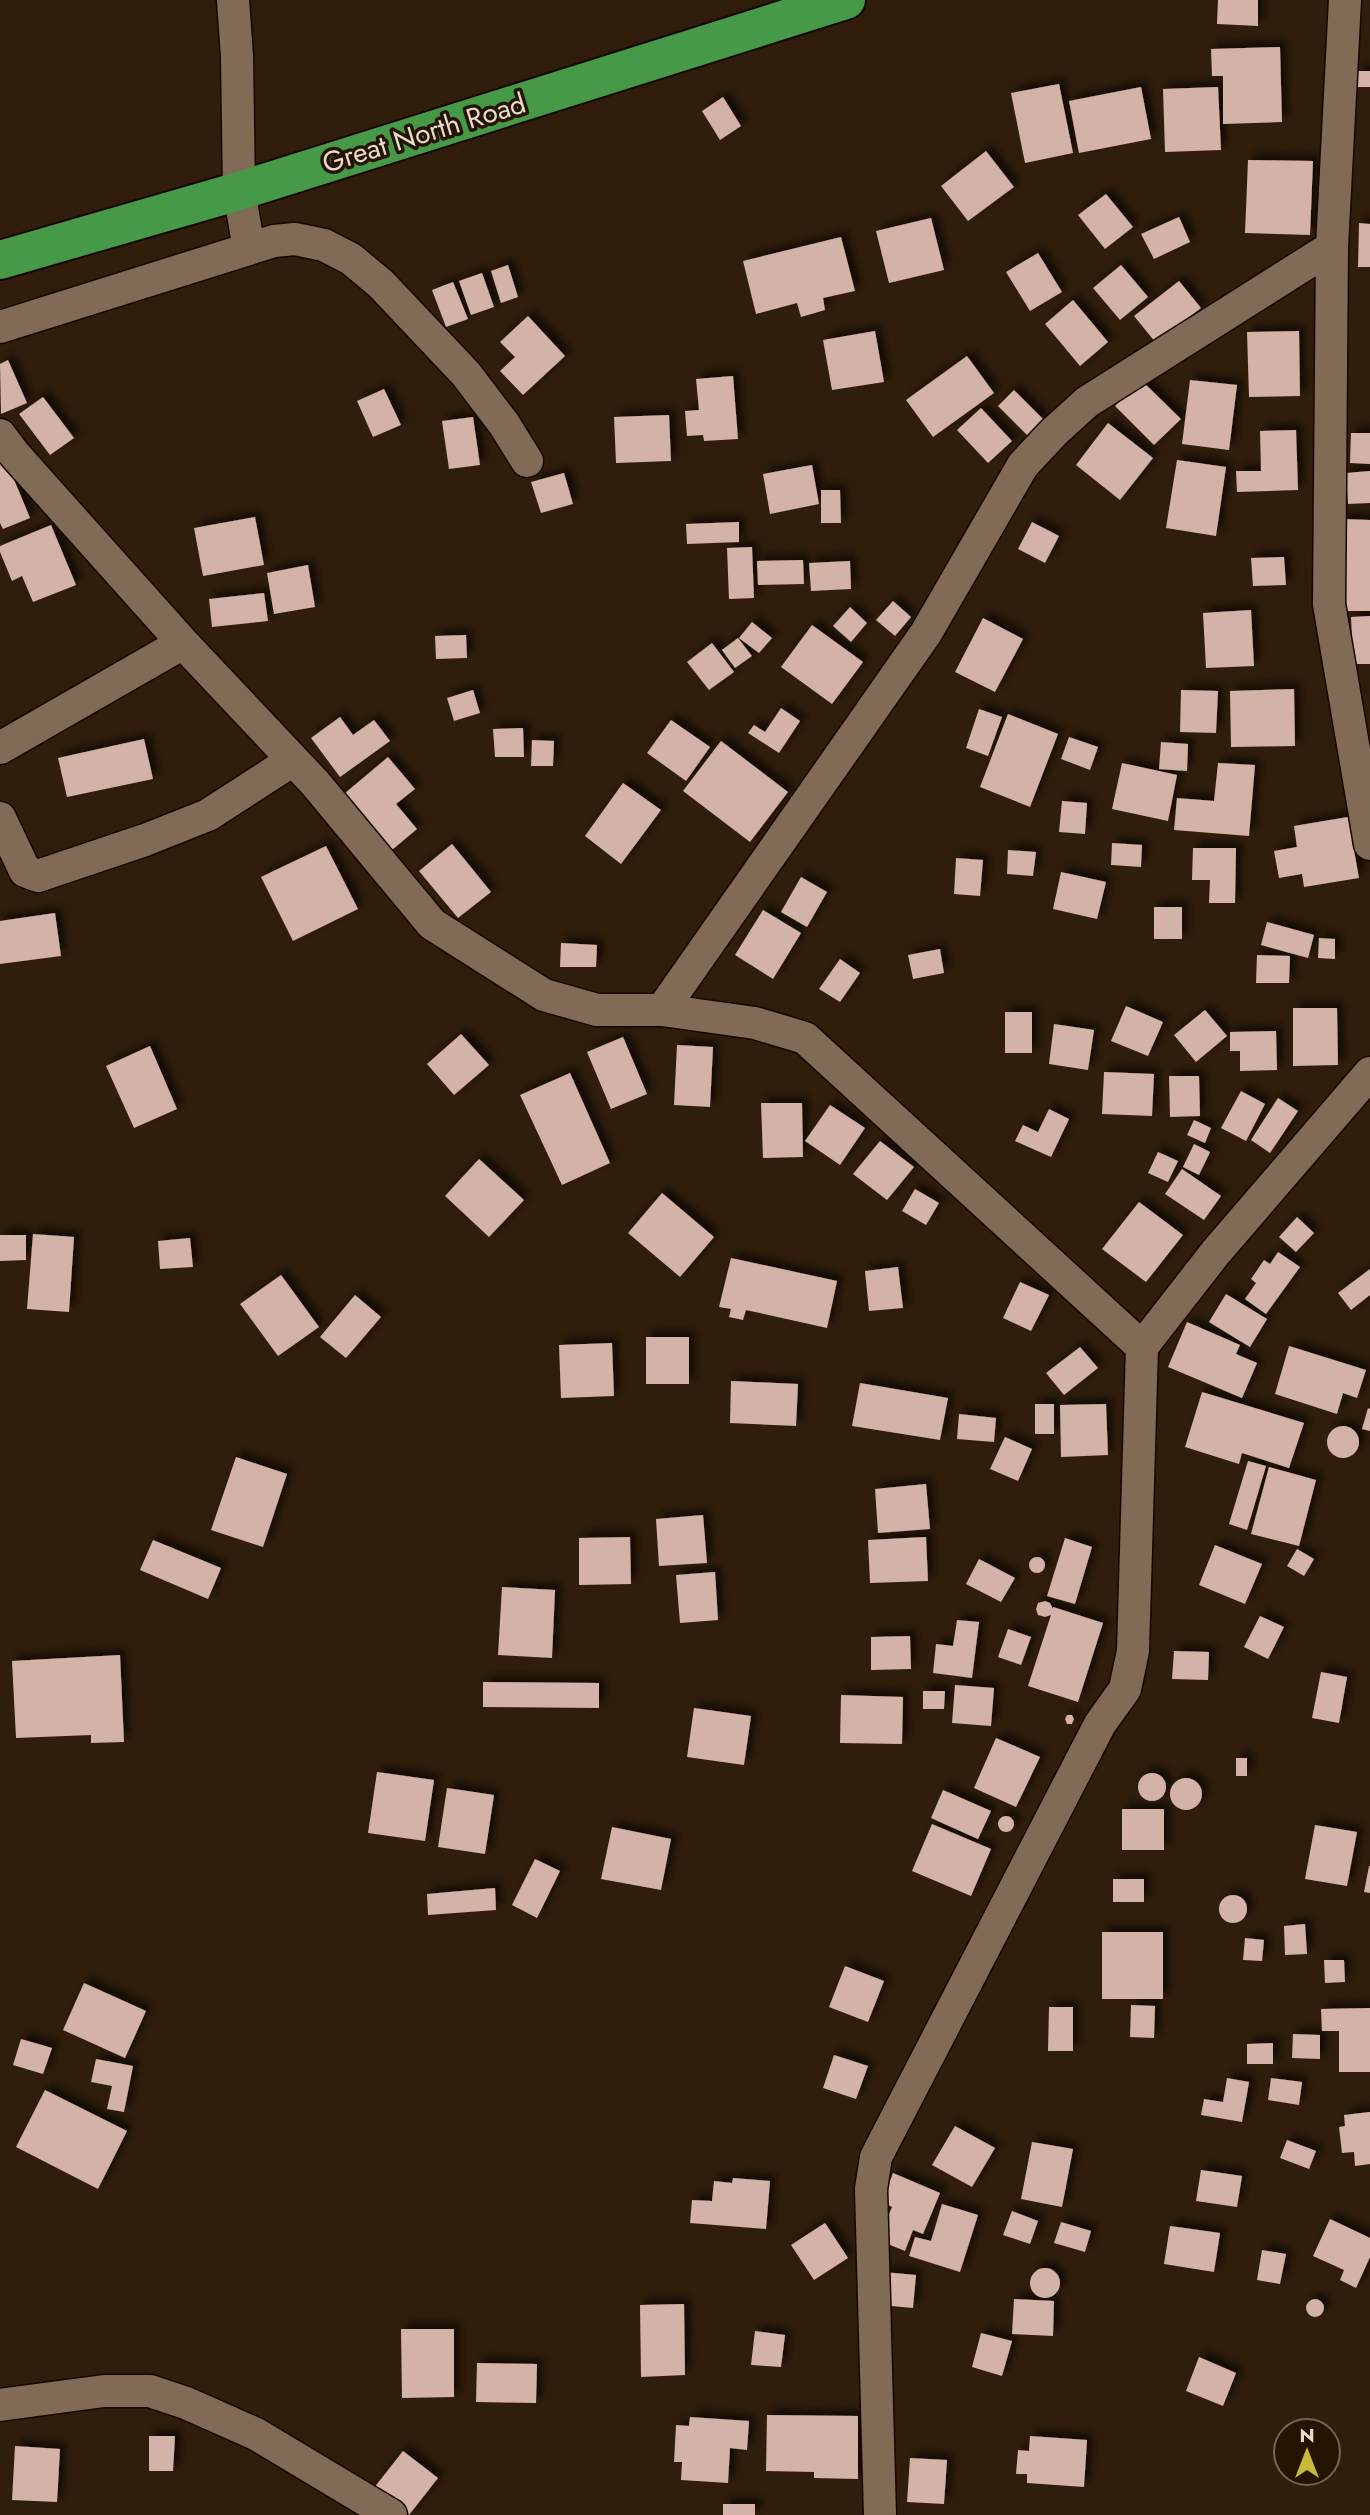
<svg xmlns="http://www.w3.org/2000/svg" width="1370" height="2515" viewBox="0 0 1370 2515" font-family="Jost,sans-serif">
<style>
.building{fill:#d3b2a7;filter:url(#shadow)}
.lines{fill:none;stroke-linecap:round;stroke-linejoin:round}
.street-casing{stroke:#180700;stroke-width:35}
.highway-casing{stroke:#180700;stroke-width:42}
.street{stroke:#816a56;stroke-width:32}
.highway{stroke:#469947;stroke-width:38}
.labels{text-anchor:middle;dominant-baseline:central;stroke-width:7;stroke-linejoin:round;paint-order:stroke}
.street-label{font-size:28px;fill:#e8dbd0;stroke:#261403}
</style>
<defs>
<filter id="shadow"><feDropShadow dx="6" dy="-6" stdDeviation="3.5" flood-color="#0009"/></filter>
</defs>
<rect width="100%" height="100%" fill="#301d0b"/>
<path class="building" d="M1218,0H1258V26L1217,24Z
M1280,47L1282,122L1223,124V76H1212L1211,49Z
M1357,71H1370V87H1357Z
M1059,84L1073,153L1025,163L1011,93Z
M1141,87L1151,139L1079,153L1069,101Z
M1218,87L1221,150L1165,152L1163,89Z
M723,97L741,126L720,140L702,111Z
M986,151L1014,187L968,221L941,186Z
M1248,160L1313,161L1310,235L1245,233Z
M1106,194L1133,227L1105,249L1078,215Z
M1179,217L1190,242L1154,259L1141,234Z
M931,218L944,270L889,283L876,231Z
M1359,223L1370,224V267H1358Z
M841,237L855,291L823,298L825,310L801,317L797,303L756,314L743,261Z
M1038,253L1062,292L1030,311L1006,272Z
M508,265L518,297L501,303L491,271Z
M1121,265L1148,297L1120,320L1093,288Z
M482,273L494,307L471,315L459,281Z
M1179,281L1201,308L1156,343L1134,316Z
M453,282L468,319L446,327L432,290Z
M1073,300L1108,342L1080,366L1045,324Z
M528,316L565,356L523,395L500,371L515,357L500,342Z
M875,331L884,382L832,390L823,340Z
M1299,331L1300,396L1249,397L1247,332Z
M967,356L994,393L933,437L906,400Z
M8,360L27,403L1,414L0,364Z
M733,376L738,439L704,441L703,435L687,436L685,411L699,410L696,379Z
M1141,380L1181,419L1154,445L1115,406Z
M1190,380L1237,385L1229,450L1182,444Z
M384,389L401,425L373,437L357,401Z
M1014,390L1043,419L1027,435L998,406Z
M43,397L74,438L50,455L19,414Z
M981,408L1012,441L988,463L957,430Z
M669,415L671,461L616,463L614,417Z
M473,417L480,465L449,469L442,421Z
M1108,423L1153,458L1120,500L1076,465Z
M1296,430L1298,490L1237,492L1236,471H1261L1260,431Z
M1351,433H1370V464L1350,463Z
M0,446L30,518L3,529L0,523Z
M1177,460L1226,467L1216,536L1166,528Z
M812,465L819,504L770,514L763,474Z
M1370,471V503L1348,504L1346,473Z
M564,473L573,504L541,513L531,482Z
M821,490H840L841,523H821Z
M255,517L264,565L203,576L194,528Z
M1341,519L1370,520V611H1339Z
M739,522V542L687,544L686,524Z
M1032,522L1059,536L1045,563L1018,549Z
M51,525L76,585L33,602L22,576L12,581L0,552V546Z
M752,547L754,598L729,599L727,548Z
M1284,557L1286,585L1253,586L1251,558Z
M803,560L804,584L758,585L757,561Z
M850,561L851,589L811,591L809,563Z
M308,565L315,607L274,614L267,573Z
M264,593L268,621L212,627L209,599Z
M893,601L911,617L895,636L876,620Z
M850,607L867,623L851,642L833,626Z
M1251,610L1254,666L1206,668L1203,613Z
M1370,616V664H1353L1351,617Z
M983,618L1023,639L995,692L955,672Z
M752,622L772,638L759,653L739,638Z
M812,625L863,662L832,704L781,667Z
M466,635L467,658L436,659L435,636Z
M738,638L752,656L735,668L722,650Z
M712,643L734,672L709,690L687,662Z
M1294,689L1295,746L1231,747L1230,691Z
M473,690L480,713L454,721L447,698Z
M1181,690L1218,691L1216,733L1180,732Z
M781,708L800,721L779,753L748,733L754,725L765,732Z
M979,709L1002,717L988,756L966,748Z
M1008,714L1058,734L1030,807L980,787Z
M340,717L353,735L374,720L390,741L340,777L311,738Z
M671,720L710,747L686,781L647,753Z
M523,728L524,757H495L493,729Z
M1069,737L1098,747L1090,770L1061,759Z
M144,739L153,779L67,797L58,758Z
M532,740L554,741L553,766H531Z
M721,741L788,792L750,842L683,791Z
M1161,742L1188,744L1187,771L1159,769Z
M388,757L415,789L396,804L417,829L386,855L338,799Z
M1122,763L1177,775L1168,821L1112,809Z
M1218,763L1255,765L1249,836L1174,830L1177,798L1214,801Z
M623,783L661,810L621,864L585,836Z
M1062,801L1087,803L1085,834L1059,832Z
M1348,817L1359,878L1304,887L1302,874L1279,878L1274,851L1297,847L1294,826Z
M1112,843L1142,845L1141,867L1111,865Z
M452,844L491,892L458,918L419,871Z
M326,846L358,909L293,941L261,877Z
M1193,848H1236L1235,903H1209L1210,880H1192Z
M1008,850L1036,852L1033,876L1007,874Z
M956,858L983,860L980,896L954,894Z
M1061,872L1106,882L1097,919L1053,909Z
M801,877L827,892L807,927L781,912Z
M1154,907H1182V939H1154Z
M763,910L801,933L773,979L735,955Z
M55,913L61,956L0,964V921Z
M1267,922L1314,935L1308,958L1261,945Z
M1319,938L1335,939V959L1318,958Z
M561,943L597,945L596,967H560Z
M940,949L944,973L913,979L908,955Z
M1257,955L1290,956L1289,983H1256Z
M840,959L860,973L840,1002L819,989Z
M1126,1006L1163,1022L1148,1056L1111,1041Z
M1293,1008H1337L1338,1065L1293,1066Z
M1205,1010L1227,1036L1196,1062L1174,1035Z
M1005,1012H1032V1053H1005Z
M1054,1024L1094,1030L1088,1070L1049,1064Z
M1276,1031L1277,1070L1240,1071V1051H1230V1032Z
M461,1034L489,1065L454,1095L427,1064Z
M623,1037L647,1094L611,1109L587,1052Z
M677,1045L713,1047L710,1107L674,1105Z
M150,1046L177,1109L134,1128L106,1066Z
M1104,1072L1154,1074L1152,1116L1102,1114Z
M570,1073L610,1163L562,1185L520,1095Z
M1169,1076H1199L1200,1116L1170,1117Z
M1241,1091L1265,1104L1246,1141L1221,1128Z
M1278,1098L1298,1111L1270,1153L1251,1140Z
M761,1103H802L803,1157L763,1158Z
M830,1105L865,1128L840,1165L805,1141Z
M1049,1109L1069,1119L1051,1157L1015,1141L1023,1125L1038,1132Z
M1194,1120L1211,1128L1205,1143L1187,1135Z
M880,1141L914,1167L887,1200L853,1174Z
M1194,1144L1210,1152L1199,1175L1183,1167Z
M1158,1152L1178,1161L1168,1182L1148,1173Z
M479,1159L524,1200L489,1237L445,1196Z
M1182,1169L1221,1196L1204,1220L1165,1194Z
M915,1189L939,1203L926,1225L902,1211Z
M662,1193L714,1237L680,1277L628,1233Z
M1139,1202L1183,1235L1146,1282L1102,1249Z
M1297,1217L1314,1233L1296,1252L1279,1237Z
M33,1234L74,1237L69,1312L27,1309Z
M0,1235H26V1260L0,1261Z
M190,1238L193,1267L160,1269L158,1241Z
M1278,1252L1300,1267L1266,1314L1245,1299L1256,1283L1251,1279L1264,1260L1270,1264Z
M731,1258L837,1281L827,1328L746,1310L743,1320L729,1317L731,1309L719,1307Z
M898,1267L903,1308L869,1311L865,1271Z
M1370,1269V1295L1351,1310L1338,1293Z
M281,1275L319,1327L278,1356L240,1304Z
M1020,1282L1049,1295L1031,1331L1003,1318Z
M1226,1294L1267,1319L1250,1347L1209,1322Z
M355,1295L381,1317L346,1358L320,1337Z
M1187,1322L1240,1345L1236,1354L1257,1363L1242,1398L1168,1367Z
M646,1337H689V1384H646Z
M612,1343L614,1396L561,1398L559,1345Z
M1289,1346L1366,1370L1357,1398L1343,1393L1337,1414L1275,1394Z
M1080,1347L1098,1368L1064,1395L1046,1373Z
M731,1381L798,1384L796,1426L730,1423Z
M860,1383L948,1398L940,1440L852,1426Z
M1202,1392L1304,1423L1289,1468L1242,1453L1239,1464L1185,1447Z
M1035,1404H1054V1434H1035Z
M1106,1404L1108,1455L1061,1457L1060,1405Z
M1368,1408L1370,1409V1431L1362,1429Z
M959,1414L996,1418L994,1442L957,1439Z
M1327 1442a16 16 0 1 1 32 0a16 16 0 1 1-32 0Z
M1005,1437L1032,1449L1018,1481L990,1469Z
M236,1457L287,1474L263,1547L211,1530Z
M1248,1461L1266,1466L1247,1530L1229,1524Z
M1269,1467L1316,1480L1299,1546L1251,1534Z
M926,1484L930,1529L878,1533L875,1489Z
M703,1515L707,1563L659,1566L656,1519Z
M630,1537L631,1584L579,1585V1538Z
M926,1537L928,1581L870,1583L868,1540Z
M1065,1538L1092,1547L1075,1604L1047,1596Z
M153,1540L221,1568L208,1599L140,1570Z
M1215,1545L1262,1564L1245,1604L1199,1585Z
M1297,1549L1314,1559L1304,1576L1287,1566Z
M1029 1565a8 8 0 1 1 16 0a8 8 0 1 1-16 0Z
M979,1559L1015,1578L1001,1602L966,1584Z
M715,1572L718,1620L680,1623L676,1575Z
M502,1587L555,1590L552,1658L498,1655Z
M1045,1601L1050,1603L1053,1609V1607L1103,1623L1078,1702L1028,1686L1051,1615L1045,1617L1038,1615L1036,1609L1038,1603Z
M1260,1616L1284,1627L1268,1659L1244,1647Z
M957,1620L979,1622L972,1678L933,1673L936,1644L953,1646Z
M1008,1629L1031,1637L1021,1665L998,1657Z
M910,1636L911,1669L871,1670V1637Z
M1174,1651L1209,1652L1208,1680L1172,1679Z
M120,1655L124,1742L91,1743V1735L16,1738L12,1661Z
M1321,1672L1347,1677L1339,1723L1312,1718Z
M483,1682L599,1683V1708L483,1707Z
M955,1685L994,1688L991,1726L952,1723Z
M923,1691H945L944,1709H923Z
M841,1695L903,1697L902,1744L840,1743Z
M694,1708L751,1716L744,1765L687,1757Z
M1067,1715H1072L1074,1719L1072,1724H1067L1065,1719Z
M996,1738L1040,1757L1016,1807L974,1788Z
M1236,1758H1247V1776H1236Z
M377,1772L434,1780L425,1841L368,1833Z
M1138 1787a14 14 0 1 1 28 0a14 14 0 1 1-28 0Z
M1170 1794a16 16 0 1 1 32 0a16 16 0 1 1-32 0Z
M447,1788L494,1795L485,1854L438,1847Z
M943,1790L991,1811L978,1839L931,1818Z
M1122,1809H1164V1850H1122Z
M998 1824a8 8 0 1 1 16 0a8 8 0 1 1-16 0Z
M932,1824L991,1849L971,1896L912,1871Z
M1315,1825L1357,1832L1347,1886L1305,1879Z
M612,1827L671,1839L661,1890L601,1879Z
M535,1859L560,1871L537,1918L512,1905Z
M1369,1866H1370V1893L1364,1892Z
M1113,1879H1144V1902H1113Z
M495,1888L496,1910L428,1915L427,1894Z
M1219 1909a14 14 0 1 1 28 0a14 14 0 1 1-28 0Z
M1305,1924L1307,1954L1285,1955L1284,1926Z
M1102,1932H1163V1999H1102Z
M1245,1938L1264,1940L1262,1961L1243,1960Z
M1324,1960H1344L1345,1982L1325,1983Z
M845,1966L884,1981L868,2022L829,2007Z
M84,1983L146,2011L125,2058L63,2030Z
M1131,2005L1155,2006L1154,2038L1130,2037Z
M1049,2007H1073V2051H1048Z
M1370,2008V2072H1339V2031H1322L1321,2009Z
M1293,2034L1320,2035V2059L1292,2058Z
M21,2039L52,2048L43,2074L13,2065Z
M1273,2043V2064H1247V2044Z
M834,2055L868,2066L856,2099L823,2088Z
M96,2059L133,2066L124,2112L107,2109L112,2086L91,2082Z
M1227,2078L1249,2082L1242,2122L1201,2115L1204,2099L1223,2102Z
M1271,2078L1302,2082L1299,2105L1268,2100Z
M45,2090L127,2131L98,2189L16,2147Z
M1370,2112V2164L1355,2166L1354,2152L1342,2153L1339,2127L1345,2126L1344,2115Z
M955,2126L995,2148L972,2187L932,2165Z
M1287,2140L1316,2151L1309,2169L1280,2158Z
M1032,2142L1073,2149L1062,2207L1021,2199Z
M1201,2170L1242,2176L1237,2207L1196,2201Z
M893,2173L940,2193L923,2234L913,2230L905,2251L878,2240L892,2207L882,2202Z
M733,2178L770,2181L766,2229L690,2223L692,2200L712,2201L714,2181L732,2183Z
M942,2204L978,2215L960,2272L909,2256L915,2237L931,2241Z
M1012,2211L1038,2221L1030,2244L1003,2235Z
M1330,2219L1370,2238V2257L1356,2288L1340,2280L1344,2270L1313,2256Z
M1061,2222L1091,2231L1085,2252L1054,2243Z
M825,2223L848,2258L814,2280L791,2245Z
M1170,2226L1220,2233L1214,2272L1164,2264Z
M1262,2250L1286,2254L1280,2284L1257,2280Z
M1030 2283a15 15 0 1 1 30 0a15 15 0 1 1-30 0Z
M883,2272L916,2275L913,2308L880,2305Z
M1014,2299L1054,2301L1053,2336L1012,2334Z
M1306 2308a9 9 0 1 1 18 0a9 9 0 1 1-18 0Z
M684,2304L685,2375L641,2377L640,2305Z
M401,2329H454V2397L402,2398Z
M755,2331L785,2335L781,2367L751,2365Z
M981,2333L1012,2341L1002,2376L972,2367Z
M1199,2357L1236,2373L1223,2406L1186,2391Z
M477,2363L537,2364L536,2403L476,2402Z
M767,2415L858,2416V2479L814,2478V2472L766,2471Z
M690,2417L749,2421L747,2450L730,2448L728,2483L681,2480L682,2462H674L676,2425L689,2426Z
M149,2436H175L173,2471H149Z
M1030,2436L1087,2440L1084,2487L1027,2483V2474H1016L1018,2450L1029,2451Z
M15,2446L60,2449L57,2502L12,2500Z
M403,2451L438,2478L409,2515H399L370,2493Z
M910,2458L947,2460L944,2504L907,2502Z
M723,2504H755V2515H723Z"/>
<g class="lines">
<defs>
<path id="street" d="M233,0L237,56L239,191L249,249
M1345,0L1332,247L1329,604L1370,844
M0,327L274,241L295,239L324,245L351,259L381,284L466,374L504,424L527,461
M0,435L15,455L183,643L315,783L432,924L544,995L597,1010H662L755,1023L805,1038L1142,1347
M0,748L183,643
M0,818L25,871L38,876L145,840L208,815L293,760
M662,1010L926,633L1023,465L1054,432L1087,402L1332,247
M0,2405L104,2391H150L186,2403L256,2434L391,2515
M880,2515L871,2189L876,2157L1100,1724L1125,1689L1133,1651L1142,1347L1216,1252L1370,1073"/>
<path id="highway" d="M0,260L239,191L846,0"/>
</defs>
<use href="#street" class="street-casing"/>
<use href="#highway" class="highway-casing"/>
<use href="#street" class="street"/>
<use href="#highway" class="highway"/>
</g>
<g class="labels">
<g class="street-label">
<text transform="translate(424 133) rotate(-17)">Great North Road</text>
</g>
</g>
<g transform="translate(1307 2452)"><circle r="33" fill="#261403" stroke="#746455" stroke-width="2"/>
<path d="M0-5L12 26L0 18L-12 26Z" fill="#c9ba3a"/>
<text y="-10" font-size="19" font-weight="bold" text-anchor="middle" fill="#e8dbd0">N</text>
</g>
</svg>
